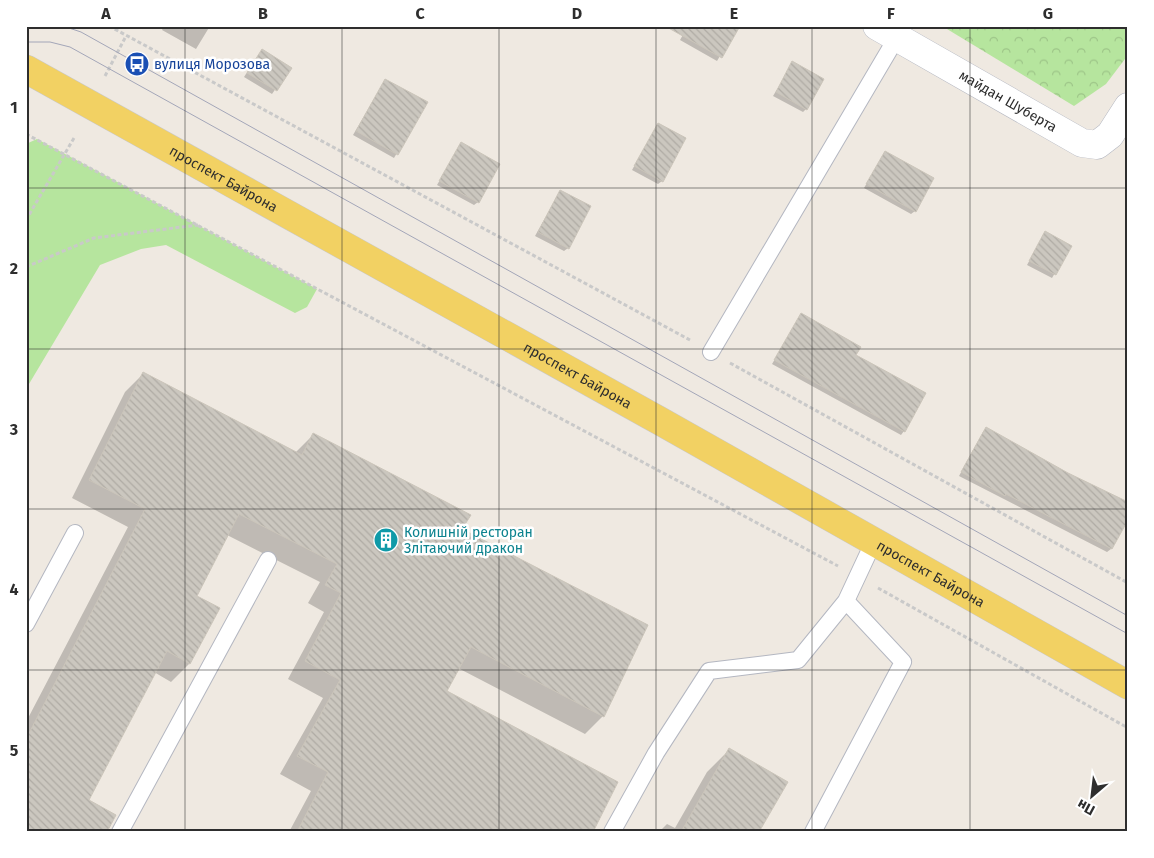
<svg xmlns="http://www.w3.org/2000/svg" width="1154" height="858" viewBox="0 0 1154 858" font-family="'Fira Sans',sans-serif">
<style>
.grass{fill:#b6e59e}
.forest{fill:url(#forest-crowns)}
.shadow{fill:#0003}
.building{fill:url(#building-back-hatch);stroke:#cbc5ba}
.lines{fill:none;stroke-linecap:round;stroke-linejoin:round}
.lane-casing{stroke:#b4b7c1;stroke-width:18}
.street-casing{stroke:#b4b7c1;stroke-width:29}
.primary-casing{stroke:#c9c9c9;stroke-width:29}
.path{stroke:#c9c9c9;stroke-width:3;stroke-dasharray:4 2.5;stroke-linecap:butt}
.lane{stroke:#fff;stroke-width:16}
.street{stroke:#fff;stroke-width:28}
.primary{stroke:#f2d163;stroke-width:28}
.tram{stroke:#a3a6b8;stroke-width:1}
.grid{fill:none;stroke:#2e2e2e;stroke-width:1;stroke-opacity:0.55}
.labels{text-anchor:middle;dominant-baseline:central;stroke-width:5;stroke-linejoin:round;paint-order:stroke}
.transit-label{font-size:14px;fill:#164399;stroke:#fff;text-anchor:start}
.street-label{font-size:14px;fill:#2e2e2e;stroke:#fff}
.culture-label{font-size:14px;fill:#0d838f;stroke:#fff;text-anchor:start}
.neatline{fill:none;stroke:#2e2e2e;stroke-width:2}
.grid-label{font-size:16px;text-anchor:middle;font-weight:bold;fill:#2e2e2e}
</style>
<defs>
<pattern id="forest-crowns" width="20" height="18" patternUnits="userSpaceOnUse" patternTransform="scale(1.25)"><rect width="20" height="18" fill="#b6e59e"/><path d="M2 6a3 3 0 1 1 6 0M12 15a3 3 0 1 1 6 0" fill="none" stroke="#9dc588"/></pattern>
<pattern id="building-back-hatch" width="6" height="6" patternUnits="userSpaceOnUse" patternTransform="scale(1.25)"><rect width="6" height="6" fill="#cbc7bf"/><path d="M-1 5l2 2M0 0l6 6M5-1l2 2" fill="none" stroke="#afaba4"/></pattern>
</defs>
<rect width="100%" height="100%" fill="#efe9e1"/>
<path class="grass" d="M37,139L317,289L307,307L295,313L166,245L141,249L100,265L26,389V144Z"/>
<path class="forest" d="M942,26H1128V55L1106,84L1074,106Z"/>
<path class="shadow" d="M164,26H210L196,49L162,30Z
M688,26H738L717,61L680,40Z
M259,54L290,68L272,94L244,77Z
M793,63L806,109L803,112L773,96Z
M385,80L426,103L394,158L353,135Z
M658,124L662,181L658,184L632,170Z
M461,144L478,202L474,205L437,185Z
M885,152L915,211L911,214L864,188Z
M560,191L568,248L564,251L535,236Z
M1045,232L1071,246L1052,278L1027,265Z
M802,314L855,356L904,431L901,435L772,364Z
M143,374L295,453L314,434L461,530L603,716L585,734L458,668L445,691L587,832H289L311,791L280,774L323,698L288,679L324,612L308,603L320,582L227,535L196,597L189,664L171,682L154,672L26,832V722L128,527L72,498L125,392Z
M983,432L1128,518L1111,549L1107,552L959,476Z
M729,750L758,832H659L667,824L675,828L707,772Z"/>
<path class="building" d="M665,26H740L722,58Z
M262,49L292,68L277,91L247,73Z
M792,61L824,79L807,110L776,92Z
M385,79L428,102L398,155L356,131Z
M658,123L686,138L663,182L634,166Z
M461,142L500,164L479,203L439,181Z
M885,151L934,178L916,212L866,184Z
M560,190L591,206L569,249L538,232Z
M1045,231L1072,246L1056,275L1029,261Z
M801,313L861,347L856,355L926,393L905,432L774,360Z
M143,372L302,455L313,433L471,515L462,529L648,625L604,717L471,647L447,691L618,782L593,832H297L328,772L297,756L340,680L305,661L341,593L325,585L337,564L239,514L197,596L220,608L190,664L167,651L89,800L116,815L107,832H26V739L145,509L89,480Z
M986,427L1068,473L1128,502V520L1112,549L1006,494L1005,496L961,472Z
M729,748L788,782L759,832H681Z"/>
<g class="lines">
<defs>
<path id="lane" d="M711,352L897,37
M26,624L75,533
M120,832L268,560
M612,832L656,753L709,671L798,660L846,601
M813,832L903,662L846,601L874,541"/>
<g id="street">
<path id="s1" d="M877,26L1082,143L1097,145L1110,135L1128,107"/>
</g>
<g id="primary">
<path id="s2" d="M26,69L660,421L1128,685"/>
</g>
</defs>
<use href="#lane" class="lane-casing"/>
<use href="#street" class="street-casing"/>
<use href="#primary" class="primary-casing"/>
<path class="path" d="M109,26L690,340
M105,76L126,36
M26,134L838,566
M26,220L74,138
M26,267L94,238L198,225
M730,363L1128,583
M878,588L1128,728"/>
<use href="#lane" class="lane"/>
<use href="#street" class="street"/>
<use href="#primary" class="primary"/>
<path class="tram" d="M63,26L81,32L1128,616
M26,42H50L70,47L1128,634"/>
</g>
<path class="grid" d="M185,26V832M342,26V832M499,26V832M656,26V832M812,26V832M970,26V832M26,188H1128M26,349H1128M26,509H1128M26,670H1128"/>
<defs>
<symbol id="bus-disc" viewBox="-11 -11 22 22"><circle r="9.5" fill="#1a4fb4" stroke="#fff"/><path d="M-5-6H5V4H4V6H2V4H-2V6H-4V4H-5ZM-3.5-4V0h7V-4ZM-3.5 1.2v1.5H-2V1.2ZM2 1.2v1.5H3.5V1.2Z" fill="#fff"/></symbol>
<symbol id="building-disc" viewBox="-11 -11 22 22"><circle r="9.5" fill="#0f9aa8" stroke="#fff"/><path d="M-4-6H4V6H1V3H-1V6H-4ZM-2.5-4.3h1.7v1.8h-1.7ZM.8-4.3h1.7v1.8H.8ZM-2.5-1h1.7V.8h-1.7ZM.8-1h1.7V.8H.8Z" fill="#fff"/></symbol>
</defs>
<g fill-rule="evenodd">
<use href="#bus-disc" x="123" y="50" width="28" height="28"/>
<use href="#building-disc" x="372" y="526" width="28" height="28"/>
</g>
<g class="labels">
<g class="transit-label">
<text x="154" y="64">вулиця Морозова</text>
</g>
<g class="street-label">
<text stroke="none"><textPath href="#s1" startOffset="151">майдан Шуберта</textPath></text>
<text stroke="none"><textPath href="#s2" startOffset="226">проспект Байрона</textPath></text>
<text stroke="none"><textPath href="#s2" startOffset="631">проспект Байрона</textPath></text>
<text stroke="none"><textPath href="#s2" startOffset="1036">проспект Байрона</textPath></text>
</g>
<g class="culture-label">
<text x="404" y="532">Колишній ресторан<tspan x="404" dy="16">Злітаючий дракон</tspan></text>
</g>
</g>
<rect width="1154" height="858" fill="none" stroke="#ffffff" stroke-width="55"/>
<g transform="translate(1092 796) rotate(208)" stroke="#ffffff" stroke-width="4" paint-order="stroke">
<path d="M0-4L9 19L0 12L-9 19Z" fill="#2e2e2e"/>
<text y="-8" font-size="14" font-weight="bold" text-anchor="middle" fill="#2e2e2e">Пн</text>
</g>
<rect x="28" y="28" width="1098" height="802" class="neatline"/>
<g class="grid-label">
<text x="106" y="19">A</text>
<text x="263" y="19">B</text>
<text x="420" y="19">C</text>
<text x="577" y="19">D</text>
<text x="734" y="19">E</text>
<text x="891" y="19">F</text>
<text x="1048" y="19">G</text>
<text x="14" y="113">1</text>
<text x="14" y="274">2</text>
<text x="14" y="435">3</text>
<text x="14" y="595">4</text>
<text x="14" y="756">5</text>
</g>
</svg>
